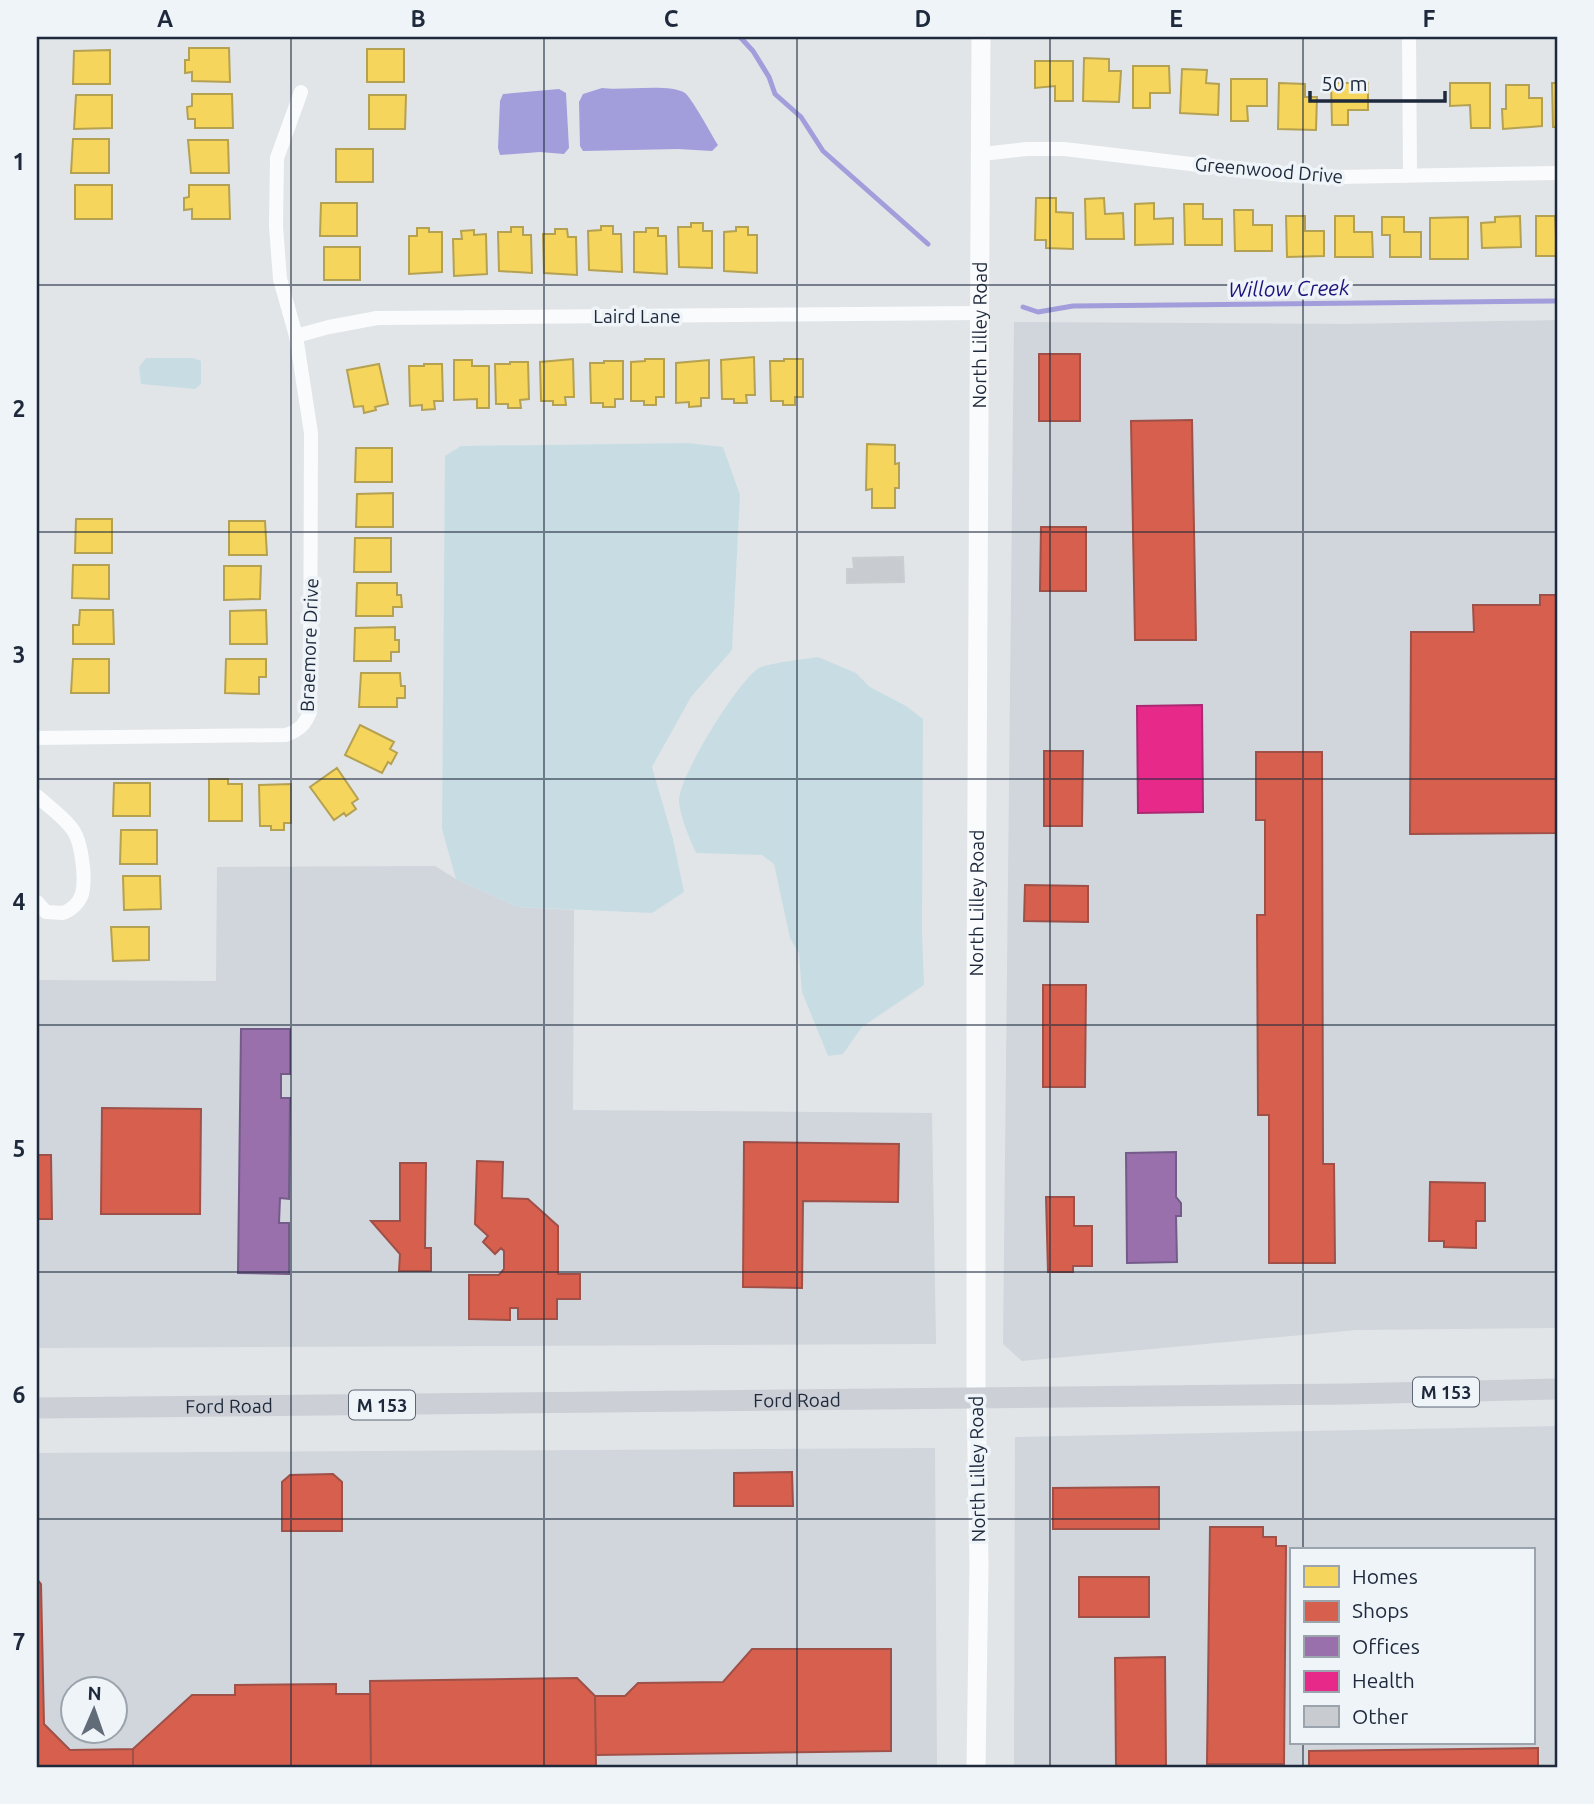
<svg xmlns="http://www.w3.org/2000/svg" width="1594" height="1804" viewBox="0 0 1594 1804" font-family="Ubuntu,sans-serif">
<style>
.built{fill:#d0d6dc;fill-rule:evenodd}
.green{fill:#c8dde3}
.water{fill:#a29edb}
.homes{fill:#f6d55c;stroke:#b5a152;stroke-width:2}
.shops{fill:#d6604d;stroke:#9f5048;stroke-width:2}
.offices{fill:#9970ab;stroke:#745b8a;stroke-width:2}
.health{fill:#e7298a;stroke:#ab2973;stroke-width:2}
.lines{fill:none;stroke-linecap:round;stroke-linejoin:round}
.stream{stroke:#a29edb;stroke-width:5}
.building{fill:#c8cbcf;stroke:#caced1;stroke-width:2}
.street{stroke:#fafbfc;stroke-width:14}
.secondary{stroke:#fafbfc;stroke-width:19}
.primary{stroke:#cccfd5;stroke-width:21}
.grid{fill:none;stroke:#1e293c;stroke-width:2;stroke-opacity:0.55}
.labels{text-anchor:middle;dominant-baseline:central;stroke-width:7;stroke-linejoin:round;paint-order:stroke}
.shield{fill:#eff4f8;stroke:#5d6674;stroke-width:2}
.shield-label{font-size:18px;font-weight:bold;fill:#1e293c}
.street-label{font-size:19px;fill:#1e293c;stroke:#eff4f8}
.water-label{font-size:21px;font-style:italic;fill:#1d137d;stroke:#eff4f8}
.neatline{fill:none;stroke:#1e293c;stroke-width:2.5}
.grid-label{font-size:23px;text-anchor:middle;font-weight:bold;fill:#1e293c}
</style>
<rect width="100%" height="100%" fill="#e1e5e8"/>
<path class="built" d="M1557,320V1328L1356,1330L1022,1361L1003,1344L1014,322L1347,324Z
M435,866L456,879L517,907L574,910L573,1110L932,1113L936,1344L37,1348V980L216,981L217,867Z
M1557,1426V1767H1014L1015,1437ZM1291,1550H1533V1743H1291Z
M935,1448L937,1767H37V1453ZM74,1688H116V1730H74Z"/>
<path class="green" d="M146,358H193L201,361V384L195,389L141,384L139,367Z
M688,443L723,447L740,495L732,650L691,697L652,767L673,839L684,892L652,913L517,907L456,879L442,829L445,456L461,446Z
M818,657L856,673L870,687L906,706L923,719L922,932L924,985L862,1027L843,1054L828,1056L802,992L799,954L790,938L774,864L762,855L696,853C689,837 681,819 679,802C677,779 739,679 759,668C769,663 804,659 818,657Z"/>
<path class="water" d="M602,88C623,91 670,83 685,93C693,100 711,134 718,145L712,151L678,149L583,151L580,146L579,102L583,94Z
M559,89L566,93L569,148L564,154L540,152L500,155L498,148L500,101L503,94Z"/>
<path class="homes" d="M189,48H229L230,82L192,81V72L185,73V60H189Z
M367,49H404V82H367Z
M110,50V84H73L74,51Z
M1084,58L1109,59V71H1121L1119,102L1083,101Z
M1035,61H1073V101H1055V86L1035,88Z
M1133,66H1169L1170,93H1150V108H1133Z
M1182,69L1207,70L1206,83L1219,84L1218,115L1180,113Z
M1231,79H1267V106H1247L1248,121H1231Z
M1279,83L1305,84V97H1317L1316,130L1278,129Z
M1331,83H1368V110H1348V125H1332Z
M1450,83H1490V128H1471L1470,105L1450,106Z
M1552,83H1557V127H1553Z
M1506,85H1529V98H1542V126L1503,129L1502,109H1506Z
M192,94H232L233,128H195V119H188L187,107L192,106Z
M76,95H112V128L74,129Z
M369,95H406L405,129H369Z
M73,139H109V173H71Z
M188,140H228L229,173H191Z
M336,149H373V182H336Z
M75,185H112V219H75Z
M189,185H229L230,219H192V209L184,210V198L189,197Z
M1036,198H1056V212L1073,213V249L1046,248V240H1035Z
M1104,198L1105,214L1123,213L1124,239H1086L1085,199Z
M321,203H357V236H320Z
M1154,203V219L1173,218V244L1135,245V204Z
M1184,204H1203V219H1222V245H1185Z
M1234,210H1253V225H1272V251H1235Z
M1286,216H1305V231H1324V256L1287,257Z
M1335,216H1354V232H1372L1373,257H1335Z
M1520,216L1521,247L1482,248L1481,223L1495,222V217Z
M1536,216H1555L1557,256H1536Z
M1382,217H1404V232H1421V257H1390V235H1382Z
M1468,217V259H1430V218Z
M691,223H703V231H712V268L679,267L678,227H691Z
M601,226H613V234H621L622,272L589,270L588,231L601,230Z
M511,227H523V235H531L532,273L499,271L498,232H511Z
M736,227H748V235H757V273L724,271V232L736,231Z
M417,228H429V232H442V272L409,274V236H417Z
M646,228H658V236H666L667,274L634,272V232H646Z
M555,229H567L568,237H576L577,275L544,273L543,234H555Z
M474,230V235L486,234L487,274L454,276L453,239H462L461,231Z
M324,247H360V280H324Z
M754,357L755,395H746L747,403H734V399H722L721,360Z
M573,359L574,397H565L566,405H553V401H541L540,362Z
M645,359H664V397H656V405H644V401H631V362L645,361Z
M784,359H803V397H795V405H783V401H771L770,361H784Z
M454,360H472V366H489V408H477V399L454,400Z
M709,360V398H701V406L689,407V402L676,403V363Z
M604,361H623V399H615V407H603V403H591L590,363H604Z
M510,362H528L529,399L520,400L521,408H508V404H496L495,364H510Z
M379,364L388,404L375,407L376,410L364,413L363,406L354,407L347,370Z
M424,364H442L443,401H434L435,409L422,410V405L410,406L409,366H424Z
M867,444L895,445V464L899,463V488H895V508H872V489L866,490Z
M356,448H392V482H355Z
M393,493V527H356L357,494Z
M76,519H112V553H75Z
M229,521H265L267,555H229Z
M355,538H391V572H354Z
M73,565H109V599L72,598Z
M224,566H261L260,599L224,600Z
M357,583H397V595H401L402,607H393V616H356Z
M80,610H113L114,644H73V625H79Z
M266,610L267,644H230V611Z
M395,627V640H399V652H391V661H354L355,628Z
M73,659H109V693H71Z
M226,659H266V677H259V694L225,693Z
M361,673H400L401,686H405V698H397V707H359Z
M360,725L394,742L390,749L397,753L391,764L388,762L382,773L345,755Z
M337,768L358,799L352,803L356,809L346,816L344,813L334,820L310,787Z
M209,779H228V784H242V821H209Z
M114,783H150V816H113Z
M291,784V823H284V830H271V826H260L259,785Z
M121,830H157V864H120Z
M123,876H160L161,909L124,910Z
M111,927H149V960L113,961Z"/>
<path class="shops" d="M1039,354H1080V421H1039Z
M1192,420L1196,640H1135L1131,421Z
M1041,527H1086V591H1040Z
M1540,595H1557V833L1410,834L1411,632H1474L1473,605H1540Z
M1044,751H1083L1082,826H1044Z
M1256,752H1322L1323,1164H1334L1335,1263H1269V1115H1258L1257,915H1265V820H1256Z
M1025,885L1088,886V922L1024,921Z
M1043,985H1086L1085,1087H1043Z
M102,1108L201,1109L200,1214H101Z
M744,1142L899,1144L898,1202L803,1201L802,1288L743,1287Z
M37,1155H51L52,1219H37Z
M477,1161L503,1162L502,1198L528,1199L558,1226V1274H580V1299H557V1319H518V1308H510V1320L469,1319V1275H499L504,1269V1251L501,1248L495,1254L483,1242L488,1236L475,1224Z
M400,1163H426L425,1248H431V1271H399L400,1254L371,1221H400Z
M1430,1182L1485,1183V1221H1476V1248L1444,1247V1241H1429Z
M1046,1197H1074V1226H1092V1266H1073V1272H1048Z
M792,1472L793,1506H734V1473Z
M333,1474L342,1482V1531H282V1482L290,1475Z
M1159,1487V1529H1053V1488Z
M1210,1527H1263V1537H1276V1546H1286L1284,1764H1207Z
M1079,1577H1149V1617H1079Z
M37,1579L41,1584L44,1724L70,1750L133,1749V1767H37Z
M752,1649H891V1751L596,1755L595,1696H625L638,1683L723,1682Z
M1165,1657L1166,1767H1116L1115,1658Z
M577,1678L595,1696L596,1767H371L370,1681Z
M336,1684V1694H370L371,1767H133V1749L192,1695H235V1685Z
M1538,1748V1767H1309V1751Z"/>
<path class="offices" d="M241,1029H290V1074H281V1098H290L289,1199L280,1198L279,1223H289V1274L238,1273Z
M1176,1152V1197L1181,1203V1216H1176L1177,1262L1127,1263L1126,1153Z"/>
<path class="health" d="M1202,705L1203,812L1138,813L1137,706Z"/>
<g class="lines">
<path class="stream" d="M740,37L753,51L769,77L775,94L801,117L823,151L928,244
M1023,307L1038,312L1073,306L1557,301"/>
</g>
<path class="building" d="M903,557L904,582L847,583V569H854L853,558Z"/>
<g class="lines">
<path class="street" d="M1409,37L1410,175
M982,154L1027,149H1064L1284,175L1338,177L1557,173
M296,336L329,327L377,318L980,313
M37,738L286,735C299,730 305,725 310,712L311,433L296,336L280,279L276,226L277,158L301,92
M37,796C49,807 64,817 73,830C82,843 86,879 82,894C79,903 71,910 63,913L46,912L37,902"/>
<path class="secondary" id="s1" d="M976,1767L979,1565L976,1399V981L981,37"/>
<path class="primary" id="s2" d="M37,1408L1347,1394L1557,1389"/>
</g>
<path class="grid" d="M291,37V1767M544,37V1767M797,37V1767M1050,37V1767M1303,37V1550M37,285H1557M37,532H1557M37,779H1557M37,1025H1557M37,1272H1557M37,1519H1557M1303,1743V1767"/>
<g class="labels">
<g class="shield">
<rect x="1413" y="1377.5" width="66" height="29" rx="5"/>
<rect x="349" y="1390.5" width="66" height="29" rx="5"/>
</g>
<g class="shield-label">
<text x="1446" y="1392">M 153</text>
<text x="382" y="1405">M 153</text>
</g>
<g class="street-label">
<text transform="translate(1269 170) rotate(5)">Greenwood Drive</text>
<text x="637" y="316">Laird Lane</text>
<text stroke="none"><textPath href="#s1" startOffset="1432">North Lilley Road</textPath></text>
<text transform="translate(309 645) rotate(-88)">Braemore Drive</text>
<text stroke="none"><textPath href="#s1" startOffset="864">North Lilley Road</textPath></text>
<text stroke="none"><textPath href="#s2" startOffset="760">Ford Road</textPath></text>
<text stroke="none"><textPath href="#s2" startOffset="192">Ford Road</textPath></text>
<text transform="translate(977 1469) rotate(-91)">North Lilley Road</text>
</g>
<g class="water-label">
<text transform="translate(1289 288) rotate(-1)">Willow Creek</text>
</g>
</g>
<rect width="1594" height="1804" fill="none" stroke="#eff4f8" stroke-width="77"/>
<rect x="1290" y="1548" width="245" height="196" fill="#eff4f8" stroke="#9ba3ad" stroke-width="2"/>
<rect x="1304" y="1566" width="35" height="21" fill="#f6d55c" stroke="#9ba3ad" stroke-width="2"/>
<text x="1352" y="1584" font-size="21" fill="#1e293c">Homes</text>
<rect x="1304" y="1601" width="35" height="21" fill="#d6604d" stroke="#9ba3ad" stroke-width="2"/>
<text x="1352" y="1618" font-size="21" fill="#1e293c">Shops</text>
<rect x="1304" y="1636" width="35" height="21" fill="#9970ab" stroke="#9ba3ad" stroke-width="2"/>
<text x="1352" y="1654" font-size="21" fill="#1e293c">Offices</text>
<rect x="1304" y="1671" width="35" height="21" fill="#e7298a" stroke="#9ba3ad" stroke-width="2"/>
<text x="1352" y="1688" font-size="21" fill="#1e293c">Health</text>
<rect x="1304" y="1706" width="35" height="21" fill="#c8cbcf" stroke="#9ba3ad" stroke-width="2"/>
<text x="1352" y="1724" font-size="21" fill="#1e293c">Other</text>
<g transform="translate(94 1710) rotate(2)"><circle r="33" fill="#eff4f8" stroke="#9ba3ad" stroke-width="2"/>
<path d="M0-5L12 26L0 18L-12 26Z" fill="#626b78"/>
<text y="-10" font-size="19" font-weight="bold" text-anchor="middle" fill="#1e293c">N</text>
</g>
<path d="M1310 91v10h135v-10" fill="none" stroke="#1e293c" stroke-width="3.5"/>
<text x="1321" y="91" font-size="21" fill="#1e293c" stroke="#eff4f8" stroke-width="5" paint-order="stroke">50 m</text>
<rect x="38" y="38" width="1518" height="1728" class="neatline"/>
<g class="grid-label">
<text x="165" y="27">A</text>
<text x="418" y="27">B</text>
<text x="671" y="27">C</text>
<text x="923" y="27">D</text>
<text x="1176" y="27">E</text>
<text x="1429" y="27">F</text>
<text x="19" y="170">1</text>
<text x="19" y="417">2</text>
<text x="19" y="663">3</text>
<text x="19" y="910">4</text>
<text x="19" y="1157">5</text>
<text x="19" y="1403">6</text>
<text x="19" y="1650">7</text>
</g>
</svg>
